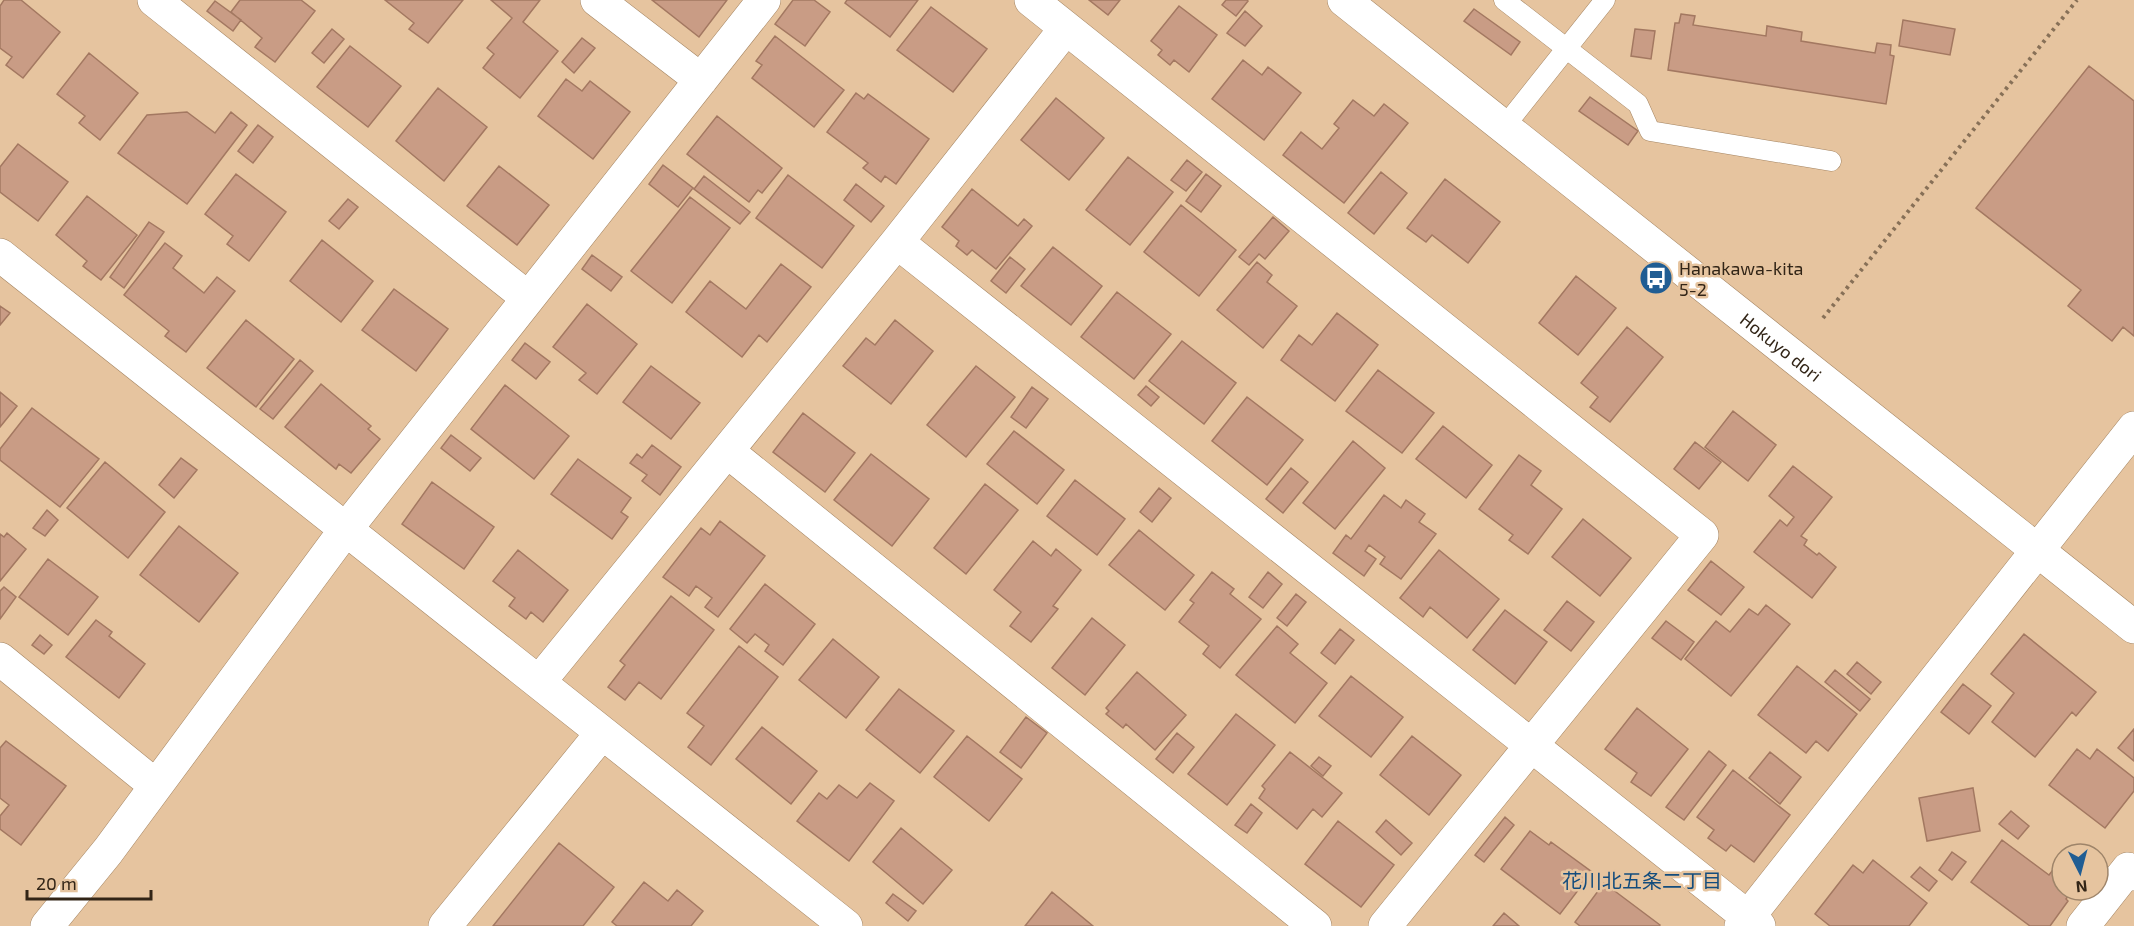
<svg xmlns="http://www.w3.org/2000/svg" width="2134" height="926" viewBox="0 0 2134 926" font-family="'Exo 2','Noto Sans JP',sans-serif">
<style>
.building{fill:#c99c85;stroke:#a37861;stroke-width:1.5}
.lines{fill:none;stroke-linecap:round;stroke-linejoin:round}
.lane-casing{stroke:#a48461;stroke-width:21}
.street-casing{stroke:#a48461;stroke-width:34}
.secondary-casing{stroke:#a48461;stroke-width:34}
.path{stroke:#877057;stroke-width:4;stroke-dasharray:3 4.5;stroke-linecap:butt}
.lane{stroke:#fff;stroke-width:20}
.street{stroke:#fff;stroke-width:33}
.secondary{stroke:#fff;stroke-width:33}
.labels{text-anchor:middle;dominant-baseline:central;stroke-width:5;stroke-linejoin:round;paint-order:stroke}
.poi-label{font-size:18px;fill:#322517;stroke:#e6c49f;text-anchor:start}
.street-label{font-size:18px;fill:#322517;stroke:#e6c49f}
.neighbourhood-label{font-size:20px;fill:#134c7d;stroke:#e6c49f}
</style>
<rect width="100%" height="100%" fill="#e6c49f"/>
<path class="building" d="M4,0H21L60,32L23,78L6,65L12,57L0,48V6Z
M240,0H301L315,11L275,62L255,47L262,38L231,12Z
M385,0H463L428,43L409,29L414,23Z
M491,0H540L523,22L558,51L520,98L483,68L494,54L487,48L512,18Z
M652,0H727L699,37Z
M793,0H814L830,12L805,46L775,24Z
M847,0H918L890,37L845,3Z
M1089,0H1120L1108,15Z
M1226,0H1247L1248,1L1236,16L1222,5Z
M215,1L241,20L233,31L207,11Z
M1179,6L1217,35L1189,72L1174,60L1170,65L1158,55L1162,50L1151,41Z
M931,7L987,49L953,92L897,50Z
M1474,9L1520,42L1511,55L1464,21Z
M1245,11L1262,26L1245,46L1227,33Z
M1681,14L1695,16L1693,25L1766,36L1767,26L1802,32L1801,41L1875,53L1877,43L1891,45L1890,55L1894,56L1886,104L1668,70L1675,23H1679Z
M1903,20L1955,29L1950,55L1899,46Z
M332,29L344,39L324,63L312,53Z
M1635,29L1655,31L1651,59L1631,56Z
M775,36L844,90L814,127L752,78L762,65L756,61Z
M582,38L595,48L574,73L562,62Z
M350,46L401,86L368,127L317,87Z
M89,53L138,93L100,140L79,123L85,116L57,94Z
M1243,60L1262,75L1268,67L1301,93L1264,140L1212,99Z
M2089,66L2134,101V336L2123,327L2112,341L2068,306L2081,290L1976,208Z
M566,79L582,91L590,81L630,112L593,159L538,116Z
M438,88L487,127L444,181L396,141Z
M856,93L864,99L868,94L929,139L896,184L885,176L881,182L863,168L868,163L827,132Z
M1590,97L1638,131L1628,145L1579,111Z
M1056,98L1104,138L1069,180L1021,140Z
M1353,100L1374,116L1384,104L1408,123L1344,203L1283,155L1301,132L1322,149L1339,128L1334,124Z
M187,112L215,133L231,112L247,125L187,204L118,153L147,115Z
M717,116L782,168L762,193L758,190L749,202L687,154Z
M258,125L273,137L253,163L238,151Z
M18,144L68,182L38,221L0,192V167Z
M1128,157L1173,192L1130,245L1086,210Z
M1187,160L1202,172L1186,191L1171,180Z
M663,165L693,188L678,207L649,184Z
M499,166L549,205L517,245L467,206Z
M1381,172L1407,193L1374,234L1348,213Z
M236,174L286,212L249,261L227,244L233,236L205,214Z
M1206,174L1221,186L1201,212L1186,201Z
M788,175L854,226L822,268L756,218Z
M704,176L750,212L740,224L694,189Z
M1445,179L1500,222L1468,263L1432,235L1426,242L1407,228Z
M856,184L884,206L871,222L844,200Z
M972,189L1018,226L1024,219L1032,226L996,269L972,250L967,255L956,246L959,241L942,227Z
M87,196L137,235L101,280L83,266L87,261L56,235Z
M690,197L730,228L672,303L631,271Z
M348,199L358,207L339,229L329,221Z
M1181,205L1236,250L1199,296L1144,252Z
M1273,217L1289,231L1265,259L1259,254L1249,265L1239,257Z
M149,222L164,232L124,288L110,277Z
M322,240L373,281L341,322L290,281Z
M165,243L182,256L173,268L204,293L217,277L235,291L186,352L165,336L169,331L124,295Z
M1053,247L1102,286L1071,325L1021,286Z
M592,255L622,277L611,291L582,269Z
M1010,257L1025,269L1006,293L991,281Z
M1257,262L1272,275L1267,282L1297,306L1263,348L1217,310Z
M781,264L811,287L767,342L759,335L742,357L686,312L710,281L746,309Z
M1576,276L1616,308L1578,355L1539,323Z
M394,289L448,329L416,371L362,330Z
M1117,292L1171,334L1134,379L1081,337Z
M587,304L637,344L597,394L579,380L586,373L553,347Z
M0,306L10,313L0,325Z
M1337,313L1378,345L1335,401L1281,360L1299,335L1312,345Z
M246,320L294,359L256,407L207,368Z
M895,320L933,351L891,404L843,366L866,338L875,345Z
M1627,327L1663,357L1610,422L1590,407L1598,397L1581,383Z
M1182,341L1236,383L1204,424L1149,381Z
M525,343L550,362L536,379L512,360Z
M300,360L313,371L273,419L260,409Z
M651,366L700,403L671,439L623,402Z
M976,366L1015,397L966,457L927,425Z
M1378,370L1434,413L1402,453L1346,411Z
M321,384L371,426L368,429L380,439L351,473L339,464L336,469L285,427Z
M505,385L569,436L534,479L471,429Z
M1146,386L1159,397L1151,406L1138,395Z
M1032,387L1048,399L1026,428L1011,417Z
M0,392L17,406L0,427Z
M1247,397L1303,440L1267,485L1212,441Z
M32,408L99,459L60,507L0,460V449Z
M1733,411L1776,445L1748,481L1705,447Z
M803,413L855,453L825,492L773,452Z
M1443,426L1492,465L1466,498L1416,459Z
M1014,431L1064,470L1037,504L987,464Z
M451,435L481,458L470,471L441,448Z
M1353,441L1385,468L1335,529L1303,503Z
M1695,442L1721,462L1699,489L1674,469Z
M652,445L681,467L660,495L642,481L647,475L630,463L637,454L642,458Z
M871,454L929,499L892,546L834,500Z
M1519,455L1541,471L1531,485L1562,509L1528,554L1509,540L1513,535L1479,509Z
M181,458L197,470L174,498L159,485Z
M578,459L631,498L621,512L628,517L612,539L551,494Z
M105,462L165,512L128,558L67,508Z
M1793,466L1832,497L1801,536L1807,540L1804,545L1817,555L1819,553L1836,567L1812,598L1754,552L1780,520L1787,526L1794,517L1769,496Z
M1291,468L1308,482L1283,513L1266,499Z
M1075,480L1125,519L1097,555L1047,516Z
M432,482L494,527L464,569L402,524Z
M985,484L1018,510L966,574L934,548Z
M1159,488L1171,498L1152,522L1140,512Z
M1384,495L1401,508L1406,500L1425,514L1419,522L1436,534L1401,579L1380,564L1385,557L1369,545L1365,551L1376,559L1364,576L1333,553L1346,535L1351,539Z
M47,510L58,520L45,536L33,528Z
M1583,519L1631,558L1600,596L1552,557Z
M720,521L765,556L718,617L705,607L712,598L696,586L689,596L663,577L701,528L710,535Z
M179,526L238,573L199,622L140,575Z
M1139,530L1194,575L1165,610L1109,565Z
M7,533L26,549L0,581V534L4,537Z
M1033,541L1051,556L1056,549L1081,570L1053,606L1058,609L1031,642L1010,626L1021,612L994,590Z
M518,550L568,590L543,622L531,612L526,619L509,606L515,598L493,581Z
M1439,550L1499,599L1467,638L1430,607L1423,617L1400,598Z
M48,559L98,597L68,635L19,597Z
M1711,561L1744,587L1721,615L1688,590Z
M1212,572L1234,589L1230,594L1261,619L1220,668L1203,654L1209,646L1179,622L1194,603L1190,600Z
M1268,572L1282,584L1263,608L1249,597Z
M765,584L815,624L783,665L765,651L769,645L755,634L747,643L730,629Z
M4,587L16,597L0,619V591Z
M1296,594L1306,602L1287,626L1277,618Z
M671,596L714,630L661,699L639,682L625,700L608,687L625,665L620,661Z
M1567,601L1594,622L1571,651L1544,630Z
M1766,605L1790,624L1731,696L1685,659L1716,621L1730,632L1749,609L1758,615Z
M1505,610L1547,642L1515,684L1473,650Z
M1092,618L1125,645L1085,695L1052,668Z
M96,620L112,632L109,636L145,664L119,698L66,657Z
M1666,621L1694,642L1681,660L1652,638Z
M1277,626L1298,644L1290,653L1327,683L1295,723L1236,675Z
M1340,629L1354,640L1335,664L1321,653Z
M2024,634L2096,692L2076,716L2072,712L2035,757L1992,722L2014,693L1991,674Z
M40,635L52,645L44,654L32,645Z
M833,639L879,677L846,718L799,680Z
M739,646L778,677L711,765L688,747L704,726L687,713Z
M1857,662L1881,682L1871,694L1847,674Z
M1797,666L1857,714L1828,751L1816,741L1806,753L1758,715Z
M1835,670L1870,699L1860,711L1825,682Z
M1137,672L1186,715L1155,750L1126,724L1123,728L1106,714L1109,711L1106,708Z
M1351,676L1403,717L1371,757L1319,716Z
M1963,684L1991,706L1969,734L1941,712Z
M899,689L954,731L920,773L866,730Z
M1637,708L1688,749L1651,796L1631,782L1637,773L1605,749Z
M1236,714L1275,745L1227,805L1188,774Z
M1026,717L1047,733L1021,768L1000,752Z
M762,727L817,771L791,804L736,759Z
M2134,729V761L2118,748Z
M1177,733L1194,747L1173,773L1156,759Z
M967,736L1022,779L989,821L934,777Z
M1412,736L1461,775L1429,815L1380,775Z
M6,741L66,786L21,845L0,829V816L9,805L0,798V748Z
M2077,749L2090,759L2097,749L2134,778V791L2105,828L2049,785Z
M1709,751L1726,765L1684,820L1666,807Z
M1290,752L1342,793L1322,817L1313,809L1297,829L1259,798L1265,789L1262,786Z
M1770,752L1801,777L1780,804L1749,778Z
M1319,757L1331,766L1323,776L1311,766Z
M1733,770L1790,815L1754,862L1731,845L1726,851L1708,838L1714,830L1697,817Z
M870,783L894,801L849,861L797,821L819,793L827,799L839,785L857,798Z
M1973,788L1980,831L1927,841L1919,798Z
M1251,804L1262,813L1247,833L1235,825Z
M2011,811L2029,826L2018,839L1999,824Z
M1505,817L1514,825L1484,862L1475,855Z
M1386,820L1412,843L1401,855L1376,832Z
M1338,821L1394,865L1361,907L1305,864Z
M901,828L952,870L923,904L873,862Z
M1530,831L1549,845L1551,842L1592,872L1560,914L1501,869Z
M2002,840L2049,875L2056,866L2062,870V890H2072L2066,899L2068,901L2050,926H2030L1971,882Z
M559,843L614,887L583,926H493Z
M1952,852L1966,862L1952,880L1939,870Z
M1873,860L1927,903L1909,926H1830L1815,914L1853,865L1863,873Z
M1920,867L1937,881L1929,891L1911,877Z
M644,882L668,901L677,890L703,911L691,926H617L612,922Z
M1604,883L1660,925L1659,926H1580L1575,922Z
M1052,892L1093,926H1025Z
M893,894L916,911L908,921L886,903Z
M1504,913L1519,926H1493Z"/>
<g class="lines">
<defs>
<path id="lane" d="M1504,0L1638,104L1650,131L1831,161
M1504,127L1605,0"/>
<path id="street" d="M154,0L528,298
M597,0L701,80
M1031,0L1702,535L1385,926
M897,242L1759,926
M0,255L846,926
M727,451L1315,926
M0,659L156,786
M539,682L897,242L1066,28
M47,926L108,851L346,529L764,0
M445,926L602,733
M1741,926L2134,428
M2083,926L2128,869L2134,874"/>
<g id="secondary">
<path id="s1" d="M1344,0L2134,627"/>
</g>
</defs>
<use href="#lane" class="lane-casing"/>
<use href="#street" class="street-casing"/>
<use href="#secondary" class="secondary-casing"/>
<path class="path" d="M1823,318L2077,0"/>
<use href="#lane" class="lane"/>
<use href="#street" class="street"/>
<use href="#secondary" class="secondary"/>
</g>
<defs>
<symbol id="bus-disc" viewBox="-11 -11 22 22"><circle r="9.5" fill="#205d93" stroke="#e6c49f"/><path d="M-5-6H5V4H4V6H2V4H-2V6H-4V4H-5ZM-3.5-4V0h7V-4ZM-3.5 1.2v1.5H-2V1.2ZM2 1.2v1.5H3.5V1.2Z" fill="#fff"/></symbol>
</defs>
<g fill-rule="evenodd">
<use href="#bus-disc" x="1637" y="259" width="38" height="38"/>
</g>
<g class="labels">
<g class="poi-label">
<text x="1679" y="268">Hanakawa-kita<tspan x="1679" dy="21">5-2</tspan></text>
</g>
<g class="street-label">
<text stroke="none"><textPath href="#s1" startOffset="558">Hokuyo dori</textPath></text>
</g>
<g class="neighbourhood-label">
<text x="1642" y="880">花川北五条二丁目</text>
</g>
</g>
<g transform="translate(2080 872) rotate(174)"><circle r="28" fill="#e6c49f" stroke="#9e8469" stroke-width="1.5"/>
<path d="M0-4.5L10 22L0 15L-10 22Z" fill="#205d93"/>
<text y="-9" font-size="16" font-weight="bold" text-anchor="middle" fill="#322517">N</text>
</g>
<path d="M27 890v9h124v-9" fill="none" stroke="#322517" stroke-width="3"/>
<text x="36" y="890" font-size="18" fill="#322517" stroke="#e6c49f" stroke-width="4.5" paint-order="stroke">20 m</text>
</svg>
